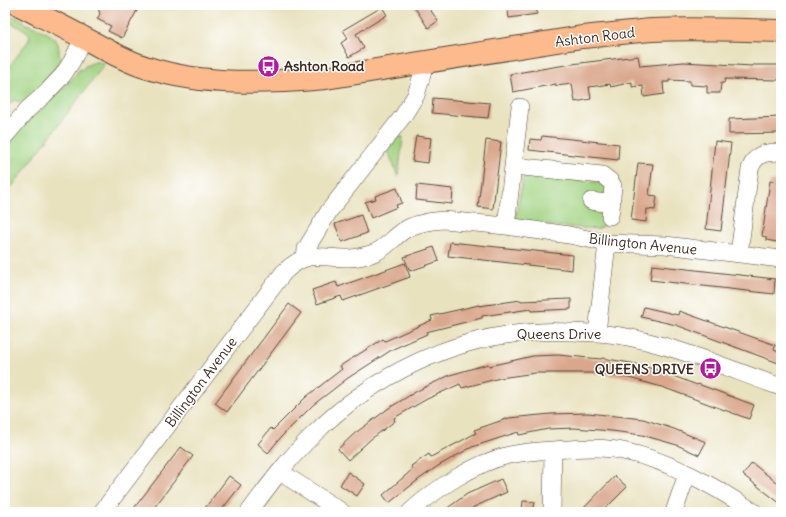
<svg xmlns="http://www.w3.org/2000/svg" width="786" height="517" viewBox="0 0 786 517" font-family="Delius,sans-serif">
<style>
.green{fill:#a2d382;stroke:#6e7e50}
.building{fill:#daa78c}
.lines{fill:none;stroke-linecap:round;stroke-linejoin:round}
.minor-casing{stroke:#554636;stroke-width:18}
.major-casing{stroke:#554636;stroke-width:24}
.minor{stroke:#fff;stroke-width:17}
.major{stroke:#fcba8d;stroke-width:22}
.labels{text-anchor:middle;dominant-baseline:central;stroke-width:3;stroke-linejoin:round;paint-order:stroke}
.street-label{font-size:14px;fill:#3b2a1e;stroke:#fff}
.poi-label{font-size:14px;font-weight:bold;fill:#3b2a1e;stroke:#fff;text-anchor:start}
</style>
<rect width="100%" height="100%" fill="#fff"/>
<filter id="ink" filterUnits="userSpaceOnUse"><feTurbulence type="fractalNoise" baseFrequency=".025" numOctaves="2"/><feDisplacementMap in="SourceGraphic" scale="8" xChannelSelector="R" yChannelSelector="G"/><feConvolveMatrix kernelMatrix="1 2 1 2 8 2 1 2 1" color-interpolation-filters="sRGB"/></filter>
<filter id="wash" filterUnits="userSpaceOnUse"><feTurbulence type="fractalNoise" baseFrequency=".012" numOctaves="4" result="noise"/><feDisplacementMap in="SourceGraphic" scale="16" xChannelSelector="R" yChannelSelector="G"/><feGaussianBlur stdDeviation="0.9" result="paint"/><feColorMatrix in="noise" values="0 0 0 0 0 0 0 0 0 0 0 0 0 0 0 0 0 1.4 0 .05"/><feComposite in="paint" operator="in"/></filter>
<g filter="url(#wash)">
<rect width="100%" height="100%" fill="#e9e2bf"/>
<path class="green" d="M5,12L24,21L26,24C34,27 55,34 58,44C59,47 59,52 59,56L62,59C51,74 39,93 22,103L14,100L7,106C10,113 10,115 5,122V72L29,40L30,35L25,30L5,20Z
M95,62H101L104,65L5,196V146L16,132L67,85L80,69L83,70L85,66Z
M395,137H403L398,177L386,145Z
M524,174L604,183L610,193L589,208L605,213L608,222L606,225L597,229L514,223Z"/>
<g id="blocks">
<path class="building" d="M97,5H140L122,38L108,31L111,26L97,19L100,14Z
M413,5H427L438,21L428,28Z
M507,5H536L537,14L509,18Z
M382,7L387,15L356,34L364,48L349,57L341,43L348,38L343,30Z
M638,56L640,66L684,62L752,66V65H781V80L725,79L724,83H721L720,93H707V86L690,85V81L669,80V82H663L664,94L644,97L643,86L632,87V82L611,87L610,84L589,87L591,99L575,102L572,84L556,86V84L513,92L510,74L572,64Z
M433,98L490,103L488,118L432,113Z
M781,117V133L729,134V119Z
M416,136L431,138L428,163L412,161Z
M542,136L619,144L618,160L529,150L530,139L541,140Z
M486,140L501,142L493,209L478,207Z
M715,141L731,143L721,231L706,229Z
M638,163L653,164L649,195L657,196L655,210L647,209L646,222L631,220Z
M770,181L781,182V208L777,242L766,240V237L762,236Z
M417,185L453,189L452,204L416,200Z
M397,188L402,203L396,205L397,207L371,218L365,202L376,199L375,196Z
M361,215L367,233L342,242L335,224Z
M450,242L573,255L572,270L448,256Z
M434,247L439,261L410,271L404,257Z
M405,263L410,277L343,301L341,296L317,304L312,290L336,282L338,287Z
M652,265L775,279L774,294L650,280Z
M571,299V309L531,311V309L482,316V318L426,332L427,334L393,349L348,378L313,405L281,437L268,453L258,444L271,428L273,430L306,397L342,369L340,366L383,339L385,341L432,320L431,316L479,305V306L521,300V301Z
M289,304L301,313L227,412L215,403Z
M644,307L678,315L679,311L775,345L774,350L781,353V364L676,325L641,317Z
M558,355L601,359L602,358L636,364L660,371L697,385L698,384L754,405L749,419L662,387L629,378L592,373H535L500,378L462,388L460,384L427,399L394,418L395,421L371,439L348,460L338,449L354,434L389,408L417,391L450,375L488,364L489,366L533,356Z
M588,413L643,419L674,429L706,442L699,455L677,445L642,435L612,431L574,428L548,429L519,435L518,432L472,447L438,466L418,480L389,503L383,495L413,469L411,466L429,454L431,457L476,433L474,430L509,418L551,414Z
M181,447L193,456L151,512H131Z
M752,463L781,486V504L743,475Z
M348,472L365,484L357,496L340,485Z
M229,476L241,485L220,512H202Z
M615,476L627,487L602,512H580Z
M501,479L507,492L474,507L468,512H442L467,494Z
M523,501L535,502L533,512H522Z"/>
</g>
</g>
<g filter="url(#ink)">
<use href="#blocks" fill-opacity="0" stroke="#554636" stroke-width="1"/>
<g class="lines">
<defs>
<path id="minor" d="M5,136L28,109L44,95L63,75L72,61L84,37
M513,166L602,175L610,181L613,186L610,216
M591,201L612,204
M506,226L520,107
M739,254L750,169C756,153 765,152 781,152
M305,258L306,249L329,211L403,116L416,95L422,75L424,62
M597,333L607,243
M280,472L342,512
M102,512L284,272C310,248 319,259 349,258C356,258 364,256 371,254C384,250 392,239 403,231C415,223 430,221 444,220L506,226L569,235L607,243L665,245L781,259
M249,512C269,485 289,458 313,435C372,376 456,334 540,332C551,331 563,332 574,332C590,333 606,333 622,336C677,346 729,369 781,387
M410,512C435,489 475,463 509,455C529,451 549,450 569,449C587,448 605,447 623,451C671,461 714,486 754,512
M552,512L553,450
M674,512L687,474"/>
<path id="major" d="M20,5C41,16 62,26 82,37C104,48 124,61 148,68C205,86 267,83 326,78L582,37C605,35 629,32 652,30C695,28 738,30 781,31"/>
</defs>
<use href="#minor" class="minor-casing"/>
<use href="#major" class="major-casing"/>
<use href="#minor" class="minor"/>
<use href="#major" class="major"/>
</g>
</g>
<defs>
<symbol id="bus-disc" viewBox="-11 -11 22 22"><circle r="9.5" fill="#b5179e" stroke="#fff"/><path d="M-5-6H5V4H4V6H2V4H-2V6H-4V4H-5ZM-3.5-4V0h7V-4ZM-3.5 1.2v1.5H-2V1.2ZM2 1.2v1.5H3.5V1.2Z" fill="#fff"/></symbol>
</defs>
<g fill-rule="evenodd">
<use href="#bus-disc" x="256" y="54" width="25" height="25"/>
<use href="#bus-disc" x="698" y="356" width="25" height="25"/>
</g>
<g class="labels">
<g class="street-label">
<text transform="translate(595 37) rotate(-7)">Ashton Road</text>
<text transform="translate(643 244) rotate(6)">Billington Avenue</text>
<text x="559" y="334">Queens Drive</text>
<text transform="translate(201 382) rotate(-53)">Billington Avenue</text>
</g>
<g class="poi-label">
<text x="284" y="66">Ashton Road</text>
<text x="694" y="369" text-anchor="end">QUEENS DRIVE</text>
</g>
</g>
<rect width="786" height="517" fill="none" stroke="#fff" stroke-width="20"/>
</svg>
